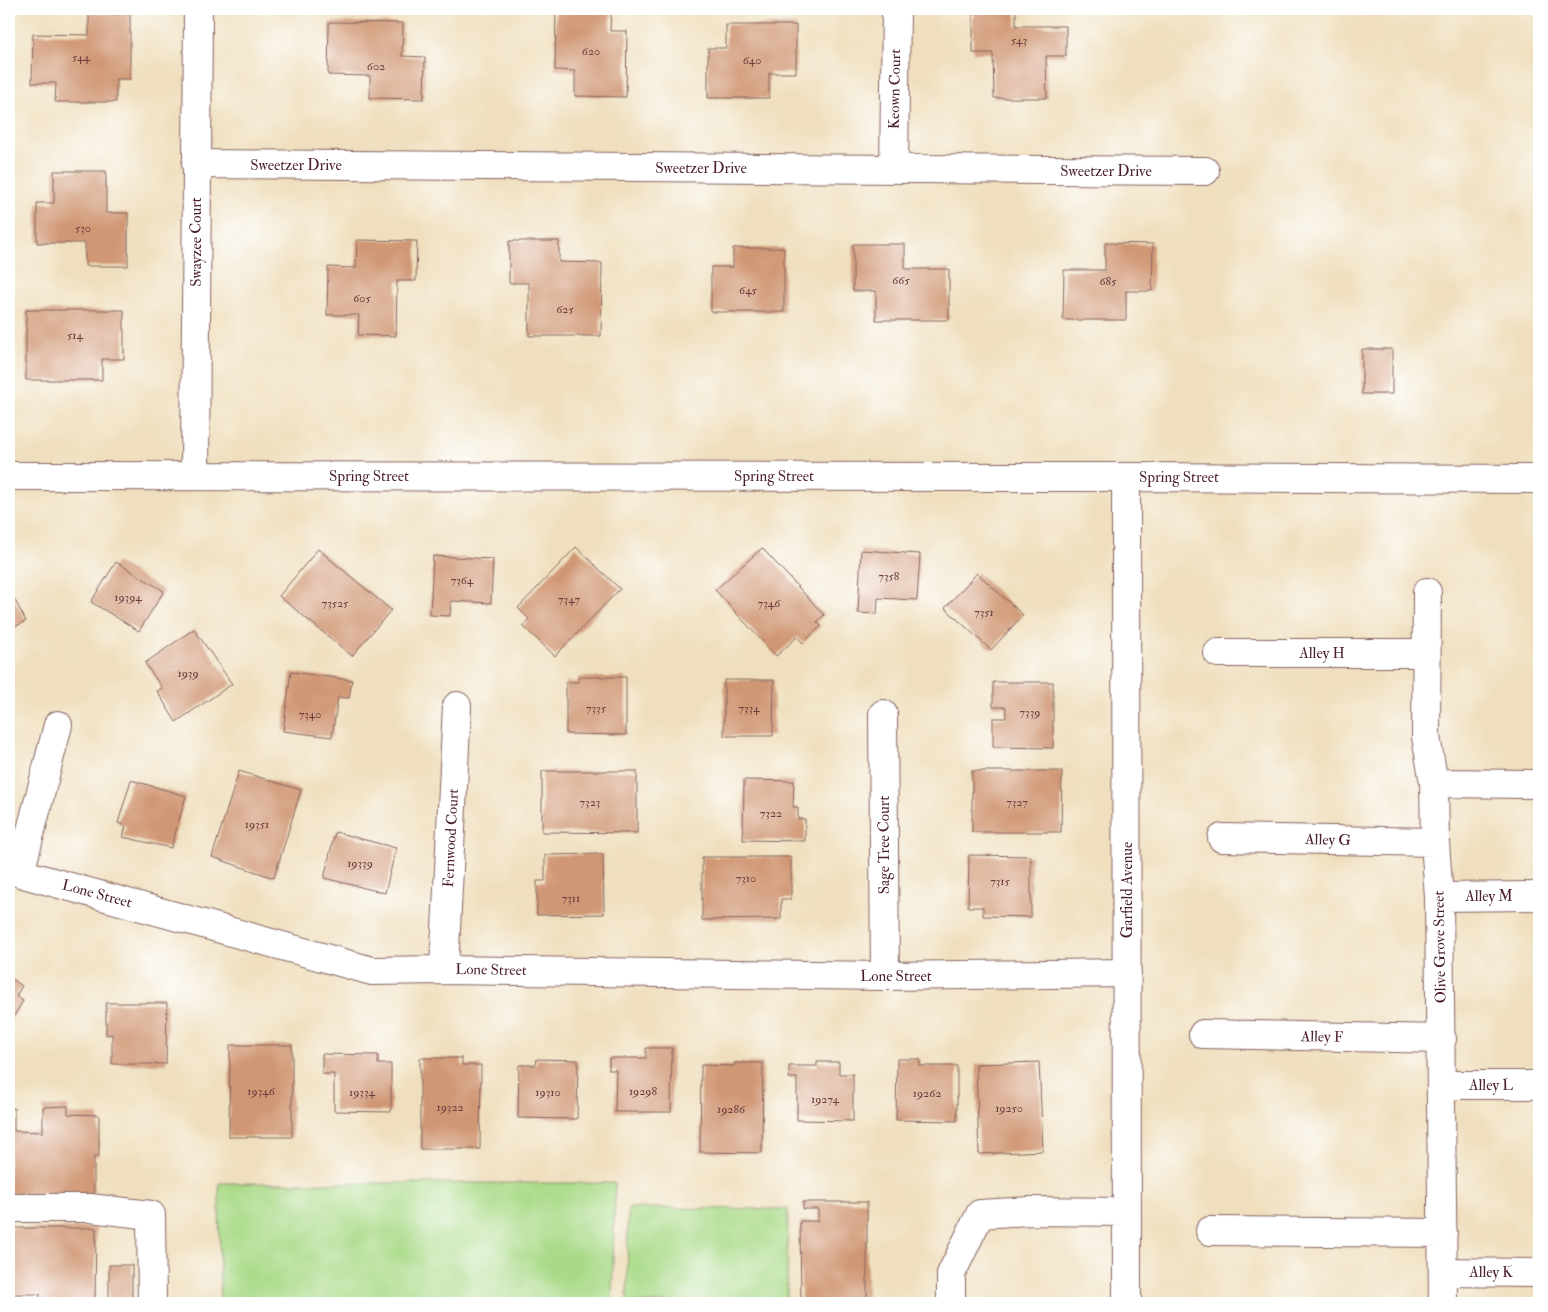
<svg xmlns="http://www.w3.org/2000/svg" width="1548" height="1312" viewBox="0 0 1548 1312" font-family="'IM FELL Double Pica',serif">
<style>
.green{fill:#aada88;stroke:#7a7c5a}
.building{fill:#d09775}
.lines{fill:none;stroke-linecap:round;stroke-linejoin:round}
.minor-casing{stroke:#84625e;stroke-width:30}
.minor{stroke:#fff;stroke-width:28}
.labels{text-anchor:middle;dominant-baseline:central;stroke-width:5;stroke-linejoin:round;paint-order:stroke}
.number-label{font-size:12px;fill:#6c3d3e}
.street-label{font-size:15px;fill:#4a1f2b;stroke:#fff}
</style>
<rect width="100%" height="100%" fill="#fff"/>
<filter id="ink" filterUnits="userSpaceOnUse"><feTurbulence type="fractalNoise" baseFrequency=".02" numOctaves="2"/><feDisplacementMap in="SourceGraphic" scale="10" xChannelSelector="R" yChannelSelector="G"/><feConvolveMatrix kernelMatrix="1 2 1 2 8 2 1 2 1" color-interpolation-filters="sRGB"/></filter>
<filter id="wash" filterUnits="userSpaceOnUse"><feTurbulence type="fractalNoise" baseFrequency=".0096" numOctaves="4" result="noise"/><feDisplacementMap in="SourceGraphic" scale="20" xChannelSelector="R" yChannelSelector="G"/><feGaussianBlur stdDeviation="1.12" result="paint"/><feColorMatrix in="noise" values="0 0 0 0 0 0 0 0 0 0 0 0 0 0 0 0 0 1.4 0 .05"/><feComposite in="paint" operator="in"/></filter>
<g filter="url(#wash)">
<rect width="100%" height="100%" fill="#efdfbe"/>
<path class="green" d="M219,1183H615L612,1303H220Z
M628,1208L788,1209L787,1303H627Z"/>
<g id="blocks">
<path class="building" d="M556,9H611L610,31H627L626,97L575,96V71L555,70Z
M973,9H1016V26H1066V56H1046L1047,98H994L993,53H973Z
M89,14H130V79H116V102H55L56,83H32L33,34L89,35Z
M329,22L403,23L402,56L425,57L424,99L370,98V76L328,75Z
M726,25H796V73H769V98H708V48H726Z
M54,171H106V213H128V266H85V243H37V203H54Z
M357,240L417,241L416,281H397L396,336L358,335L359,315H327L328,267L356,268Z
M509,241H559V262L602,263L601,336H529V283H509Z
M1105,243L1153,244L1152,291H1126V320H1063L1064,270H1105Z
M853,244H905V269H949V320H876V291H853Z
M733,248H784V312H711V267H733Z
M26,310H124V359H102V380H26Z
M1362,349H1392V394H1362Z
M576,547L620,589L555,656L523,626L529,619L518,608Z
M762,548L824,615L817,622L821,626L803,643L797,637L776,656L715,590Z
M318,549L391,610L352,656L279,596Z
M861,550L920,554L917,600L878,598L877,614L858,613Z
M433,556L493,559L491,603L451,601L450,616L430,615Z
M116,562L164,591L139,631L91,602Z
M977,573L1023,615L991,650L945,608Z
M9,589L26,621L9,630Z
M194,629L232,684L176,722L157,691L162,688L145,663Z
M291,672L352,680L349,698L338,697L332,737L283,731Z
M578,677H626V735L566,734V682H578Z
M724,680H774L773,736H724Z
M993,682H1053V748L993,747V718H1006V707H993Z
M239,771L301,790L274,878L212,857Z
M542,771H637V833L542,832Z
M972,771H1062L1061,832H972Z
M131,780L186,796L171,848L123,837L126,826L118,823Z
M744,780L794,781L793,807H798V819H805V841L743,840Z
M335,832L396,848L385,893L324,878Z
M603,854L604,914L537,915V881H545V855Z
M969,855L1031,856V917L983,916V907H968Z
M702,857H791V899H781V919L702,920Z
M9,977L22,986L16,996L23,1001L9,1024Z
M106,1003H167L166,1064H112V1034L106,1035Z
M230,1045H292V1137H229Z
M646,1048H672L671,1112H615L616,1070H609V1058H646Z
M322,1054L378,1055V1064H391V1112L334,1111V1074H322Z
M420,1058H462V1065H481L480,1149H420Z
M537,1059L578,1060L577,1119L518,1118L519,1065H536Z
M897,1059H920V1066H957V1121L896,1120Z
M817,1062H839V1074H853V1121L797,1120V1078H789V1066H817Z
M1039,1062L1043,1151L979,1154L976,1064Z
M734,1063H763L762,1153L700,1152L701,1065L734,1066Z
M68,1106V1114L99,1115V1156H94V1195L9,1193V1108H14V1131L43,1132V1107Z
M803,1202H867V1303H801L800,1221H818V1209H803Z
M9,1228H96L95,1303H40V1294H12V1303H9Z
M109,1265H132V1303H109Z"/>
</g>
</g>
<g filter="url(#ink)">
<use href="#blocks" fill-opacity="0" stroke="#84625e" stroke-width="1"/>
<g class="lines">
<defs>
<path id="minor" d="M196,164L1205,171
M894,169L896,9
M9,476L1126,477L1539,479
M195,476L198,9
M1126,477L1127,1303
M1427,592L1426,737L1434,783L1435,842L1439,897L1443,1303
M1218,653H1426
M883,714L885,976
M58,725L20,873L372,971L444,970L885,976L1127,973
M1434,783L1539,784
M1222,838L1435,842
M1439,897L1539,896
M444,970L457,706
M1203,1034L1442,1039
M1442,1085H1539
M9,1208H90L151,1215L152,1303
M1210,1231L1443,1233
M1443,1272L1539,1273
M951,1303V1274L980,1214L1029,1211L1126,1212"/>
</defs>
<use href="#minor" class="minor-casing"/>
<use href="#minor" class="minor"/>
</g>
</g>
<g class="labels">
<g class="number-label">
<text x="1019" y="40">543</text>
<text x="591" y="51">620</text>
<text x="81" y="57">544</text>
<text x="752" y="60">640</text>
<text x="376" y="66">602</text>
<text x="83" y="228">530</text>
<text x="901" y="280">665</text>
<text x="1108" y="281">685</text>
<text x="748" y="290">645</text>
<text x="362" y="298">605</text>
<text x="565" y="309">625</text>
<text x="75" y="335">514</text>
<text x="889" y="576">7358</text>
<text x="462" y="580">7364</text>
<text x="128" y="597">19394</text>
<text x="569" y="599">7347</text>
<text x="335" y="603">73525</text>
<text x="769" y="603">7346</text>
<text x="984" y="612">7351</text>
<text x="188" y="673">1939</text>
<text x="596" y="708">7335</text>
<text x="749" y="708">7334</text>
<text x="1030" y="712">7339</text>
<text x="310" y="714">7340</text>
<text x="590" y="802">7323</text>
<text x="1017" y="802">7327</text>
<text x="771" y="813">7322</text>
<text x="257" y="824">19351</text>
<text x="360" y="863">19339</text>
<text x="746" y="878">7310</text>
<text x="1000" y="881">7315</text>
<text x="571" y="898">7311</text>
<text x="261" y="1091">19346</text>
<text x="643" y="1091">19298</text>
<text x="362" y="1092">19334</text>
<text x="548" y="1092">19310</text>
<text x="927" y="1093">19262</text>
<text x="825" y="1099">19274</text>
<text x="450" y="1107">19322</text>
<text x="1009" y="1108">19250</text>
<text x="731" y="1109">19286</text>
</g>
<g class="street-label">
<text transform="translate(895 89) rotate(-89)">Keown Court</text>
<text x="296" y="165">Sweetzer Drive</text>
<text x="701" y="168">Sweetzer Drive</text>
<text x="1106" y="171">Sweetzer Drive</text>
<text transform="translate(196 242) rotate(-90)">Swayzee Court</text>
<text x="369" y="476">Spring Street</text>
<text x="774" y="476">Spring Street</text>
<text x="1179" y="477">Spring Street</text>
<text x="1322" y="653">Alley H</text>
<text transform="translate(451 838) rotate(-87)">Fernwood Court</text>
<text transform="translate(1328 840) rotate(1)">Alley G</text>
<text transform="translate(884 845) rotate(-90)">Sage Tree Court</text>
<text transform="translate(1127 890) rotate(-90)">Garfield Avenue</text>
<text transform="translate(97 894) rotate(15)">Lone Street</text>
<text x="1489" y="896">Alley M</text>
<text transform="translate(1440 947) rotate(-91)">Olive Grove Street</text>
<text transform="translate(491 970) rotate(1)">Lone Street</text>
<text x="896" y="976">Lone Street</text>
<text transform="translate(1322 1037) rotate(1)">Alley F</text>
<text x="1491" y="1085">Alley L</text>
<text x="1491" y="1272">Alley K</text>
</g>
</g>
<rect width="1548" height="1312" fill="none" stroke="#fff" stroke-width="30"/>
</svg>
